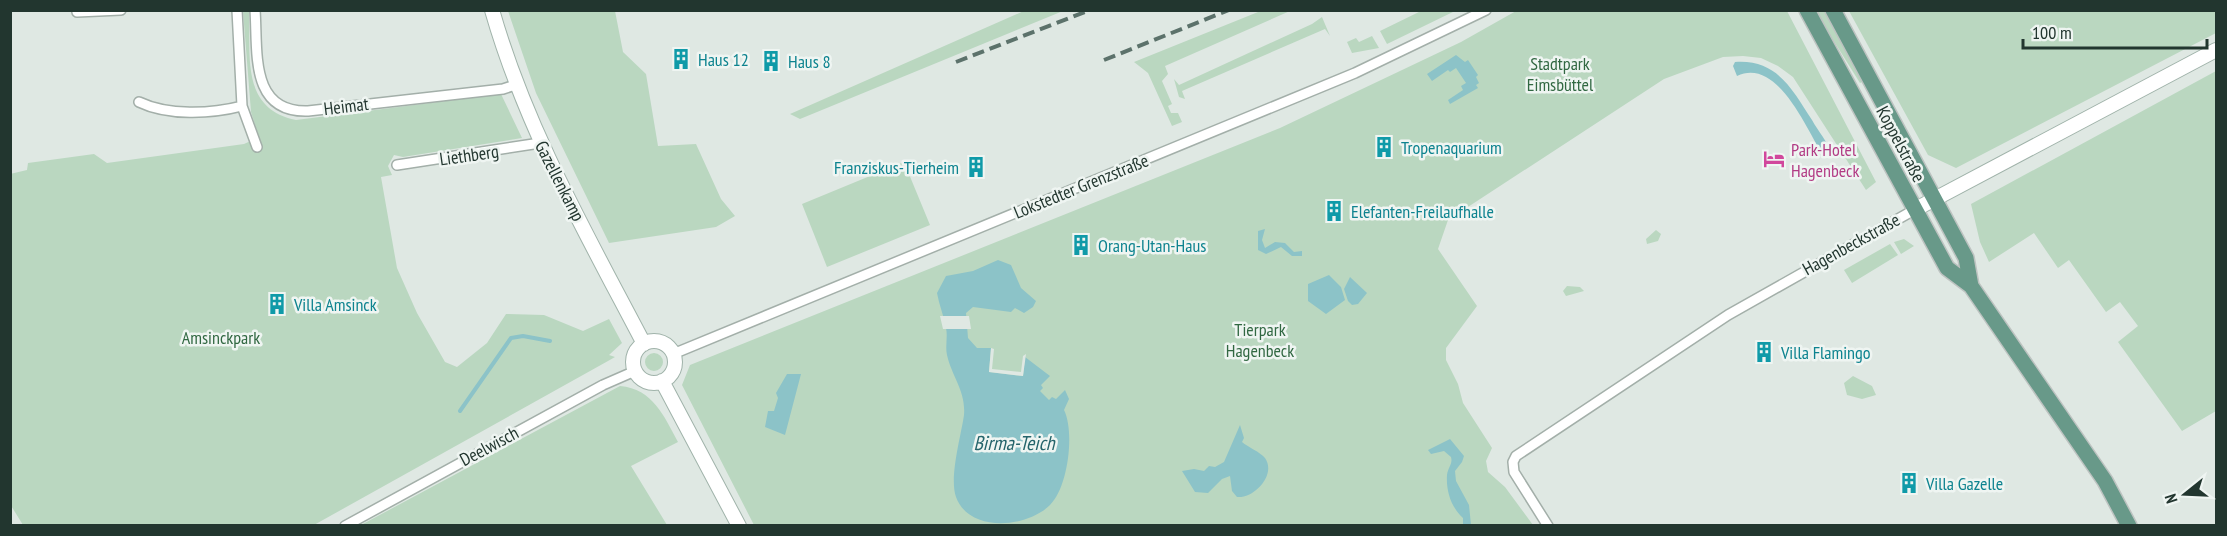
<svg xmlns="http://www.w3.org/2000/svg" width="2227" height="536" viewBox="0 0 2227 536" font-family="'PT Sans Narrow',sans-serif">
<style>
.green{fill:#bad7c0}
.water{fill:#8cc3c8}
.pier{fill:#dfe8e3}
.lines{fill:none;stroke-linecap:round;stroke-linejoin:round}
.stream{stroke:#8cc3c8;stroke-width:4}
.street-casing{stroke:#a3afa9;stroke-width:12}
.secondary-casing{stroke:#a0b3aa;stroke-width:16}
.primary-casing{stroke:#bdc3c1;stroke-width:18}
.street{stroke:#fff;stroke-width:9}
.secondary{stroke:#fff;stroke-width:14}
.primary{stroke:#689989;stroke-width:15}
.rail{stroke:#5c726b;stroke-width:4;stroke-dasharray:12 6;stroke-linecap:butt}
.labels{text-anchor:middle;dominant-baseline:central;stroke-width:5;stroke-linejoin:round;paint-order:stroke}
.culture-label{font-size:18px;fill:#0d838f;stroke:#eff5f2;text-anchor:start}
.park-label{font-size:18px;fill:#316842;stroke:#eff5f2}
.street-label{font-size:18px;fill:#22362f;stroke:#eff5f2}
.hotel-label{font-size:18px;fill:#b23c85;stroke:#eff5f2;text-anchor:start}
.water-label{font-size:20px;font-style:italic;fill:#24646b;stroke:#eff5f2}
</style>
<rect width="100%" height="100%" fill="#dfe8e3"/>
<path class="green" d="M1026,10L1063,11L800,119L790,114Z
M1263,10L1290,11L1165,66L1168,74L1162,81L1172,104L1168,106L1171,113H1178L1182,122L1172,126L1148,73L1134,62Z
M243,11H249C251,56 240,108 296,120L501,94L522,138L403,157L394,155L388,166L392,175L381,177L397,268L417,313L445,362L457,367L487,343L506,314L544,315L583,331L609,319L622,343L609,355L615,357L608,361L314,525H23L10,504V174L27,170L28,163L94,154L107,163L244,144L259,137L251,112Z
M508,11H615L623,52L646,74L658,146L696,144L721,199L735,216L716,227L609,243L536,93Z
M1421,11H1455L1387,44L1380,31Z
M1516,11H1787L1876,182L1866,190L1793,77L1778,66L1761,58L1743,56L1723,57L1664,79L1448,220L1438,249L1477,306L1446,348V360L1458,384L1463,403L1492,448L1486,461L1488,472L1505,487L1533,525H754L682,385L690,365L1280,128L1461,42Z
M1815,11H1827L1864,81L1860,83Z
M1849,11H2216V33L1956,168L1928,155Z
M1322,17L1330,36L1325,29L1182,91L1185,99L1179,97L1174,79L1179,85L1312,24Z
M1372,36L1379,48L1352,53L1347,42L1356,38L1359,42Z
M2216,71V411L2182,431L2118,342L2138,326L2120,302L2106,312L2069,260L2058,268L2034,233L1989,262L1980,242L1971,204Z
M904,162L930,225L827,267L802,204Z
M1656,230L1661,234L1658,241L1647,244L1646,239Z
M1904,239L1914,246L1901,254L1894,242Z
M1890,244L1898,255L1852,283L1844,270Z
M1567,286L1580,287L1584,291L1566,296L1563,291Z
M645 362a9 9 0 1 1 18 0a9 9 0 1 1-18 0Z
M1853,376L1872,386L1876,395L1862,399L1847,395L1844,383Z
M620,386C653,389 664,416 678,442L631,466L667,525H361Z"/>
<path class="water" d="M1456,55L1465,62L1468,60L1478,75L1476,77L1479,83L1476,85L1478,88L1450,104L1448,100L1463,90L1461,86L1466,83L1456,68L1450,72L1448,70L1432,81L1427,74Z
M1735,62C1777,59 1792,89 1812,120C1818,131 1828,142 1831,153L1824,157C1806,129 1778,57 1737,76L1733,66Z
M1265,229L1262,240L1265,248L1275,242L1285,243L1294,252L1302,251V256H1292L1281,247L1266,254L1258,250V231Z
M998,260L1011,265L1021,288L1036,301L1033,307L1024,313L1015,308L1011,312L973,307L966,313L968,338L977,348H991L989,372L1023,376L1025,357L1050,376L1041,385L1043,388L1040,391L1049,400L1052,397L1056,399L1065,390L1069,399L1064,410C1075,432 1068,488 1050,505C1027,528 969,533 956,497C949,478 961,436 964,415C966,391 952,377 947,355C945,346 948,337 946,328C944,316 939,305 937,293L946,276L973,271Z
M1329,275L1341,287L1345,300L1326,314L1308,301V284Z
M1350,277L1367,293L1358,304L1352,305L1348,301L1344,289Z
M787,374H801L785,435L765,427L768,411H774L778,398L776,393Z
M1240,425L1244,438L1242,442C1248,447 1260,452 1265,458C1277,475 1253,499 1237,497L1232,491L1230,476L1222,479L1208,493L1195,492L1182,471L1194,469L1204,471L1209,466L1215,467L1224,462Z
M1450,439L1464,456L1462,462L1455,471L1456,481L1469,505L1471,525H1463V518C1451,507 1446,491 1447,475C1448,467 1453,464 1451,457L1444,451L1431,454L1428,450Z"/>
<path class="pier" d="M940,316H969L971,329H943Z
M991,348L994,349L992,369L1021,372L1023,356L1026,354L1023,376L989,372Z"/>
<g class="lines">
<path class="stream" d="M460,411L511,338L523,336L550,341"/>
<defs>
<path id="street" d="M237,10L242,106L257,147
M255,10C258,51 249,113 308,111L503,89L515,85
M77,12L121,10
M139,102C168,116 211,114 242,106
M397,165L540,143
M673,354L1355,73L1486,10
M345,526L603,385L635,371
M1548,526L1514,472L1513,462L1516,456L1728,315L1914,210"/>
<path id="secondary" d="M492,10C526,129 587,235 644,344
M1914,210L2216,50
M633 362a21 21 0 1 1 42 0a21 21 0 1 1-42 0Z
M662,381L739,526"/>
<path id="primary" d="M1807,10L1947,268L1971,286L2105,481L2129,526
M1833,10L1966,258L1971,286"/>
</defs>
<use href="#street" class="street-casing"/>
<use href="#secondary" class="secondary-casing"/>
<use href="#primary" class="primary-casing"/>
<use href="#street" class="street"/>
<use href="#secondary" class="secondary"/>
<use href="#primary" class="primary"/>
<path class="rail" d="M1104,60L1229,10
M956,62L1090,10"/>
</g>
<defs>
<symbol id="building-bare" viewBox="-9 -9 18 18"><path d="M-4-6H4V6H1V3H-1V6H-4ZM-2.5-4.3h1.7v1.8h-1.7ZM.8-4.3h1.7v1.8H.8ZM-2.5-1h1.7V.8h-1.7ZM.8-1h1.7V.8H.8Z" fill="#0f9aa8" stroke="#eff5f2" stroke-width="2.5" paint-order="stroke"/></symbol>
<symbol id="hotel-bare" viewBox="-9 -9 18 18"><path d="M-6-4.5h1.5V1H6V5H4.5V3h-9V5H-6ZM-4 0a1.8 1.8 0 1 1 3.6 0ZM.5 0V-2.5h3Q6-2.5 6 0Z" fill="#d1479c" stroke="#eff5f2" stroke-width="2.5" paint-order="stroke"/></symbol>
</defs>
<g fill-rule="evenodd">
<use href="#building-bare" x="666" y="44" width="30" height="30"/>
<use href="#building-bare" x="756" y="46" width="30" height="30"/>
<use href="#building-bare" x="1369" y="132" width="30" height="30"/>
<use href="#hotel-bare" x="1759" y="144" width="30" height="30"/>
<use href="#building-bare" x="961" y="152" width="30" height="30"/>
<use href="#building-bare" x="1319" y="196" width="30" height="30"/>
<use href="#building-bare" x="1066" y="230" width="30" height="30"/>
<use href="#building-bare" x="262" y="289" width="30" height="30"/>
<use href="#building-bare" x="1749" y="337" width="30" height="30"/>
<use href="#building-bare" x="1894" y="468" width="30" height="30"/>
</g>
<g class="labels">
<g class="culture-label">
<text x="698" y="59">Haus 12</text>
<text x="788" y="61">Haus 8</text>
<text x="1401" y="147">Tropenaquarium</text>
<text x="959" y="167" text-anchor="end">Franziskus-Tierheim</text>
<text x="1351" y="211">Elefanten-Freilaufhalle</text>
<text x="1098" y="245">Orang-Utan-Haus</text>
<text x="294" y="304">Villa Amsinck</text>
<text x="1781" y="352">Villa Flamingo</text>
<text x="1926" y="483">Villa Gazelle</text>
</g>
<g class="park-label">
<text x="1560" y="63">Stadtpark<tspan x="1560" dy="21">Eimsbüttel</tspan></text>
<text x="1260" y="329">Tierpark<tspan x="1260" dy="21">Hagenbeck</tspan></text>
<text x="221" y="337">Amsinckpark</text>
</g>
<g class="street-label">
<text transform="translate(346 106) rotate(-7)">Heimat</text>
<text transform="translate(1901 144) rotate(62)">Koppelstraße</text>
<text transform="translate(469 155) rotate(-8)">Liethberg</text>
<text transform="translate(560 181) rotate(63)">Gazellenkamp</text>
<text transform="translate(1081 186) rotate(-22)">Lokstedter Grenzstraße</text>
<text transform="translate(1851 244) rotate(-29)">Hagenbeckstraße</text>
<text transform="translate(489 446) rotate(-28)">Deelwisch</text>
</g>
<g class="hotel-label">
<text x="1791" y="149">Park-Hotel<tspan x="1791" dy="21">Hagenbeck</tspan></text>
</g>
<g class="water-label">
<text x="1014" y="443">Birma-Teich</text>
</g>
</g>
<rect width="2227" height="536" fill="none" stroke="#22362f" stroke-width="24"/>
<g transform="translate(2185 494) rotate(252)" stroke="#eff5f2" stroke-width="4.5" paint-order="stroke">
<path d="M0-4.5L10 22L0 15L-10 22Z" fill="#22362f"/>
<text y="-9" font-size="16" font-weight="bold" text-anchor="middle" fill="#22362f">N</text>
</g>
<path d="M2023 39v9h184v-9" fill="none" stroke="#22362f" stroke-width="3"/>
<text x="2032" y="39" font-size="18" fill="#22362f" stroke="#eff5f2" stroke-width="4.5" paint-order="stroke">100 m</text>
</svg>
